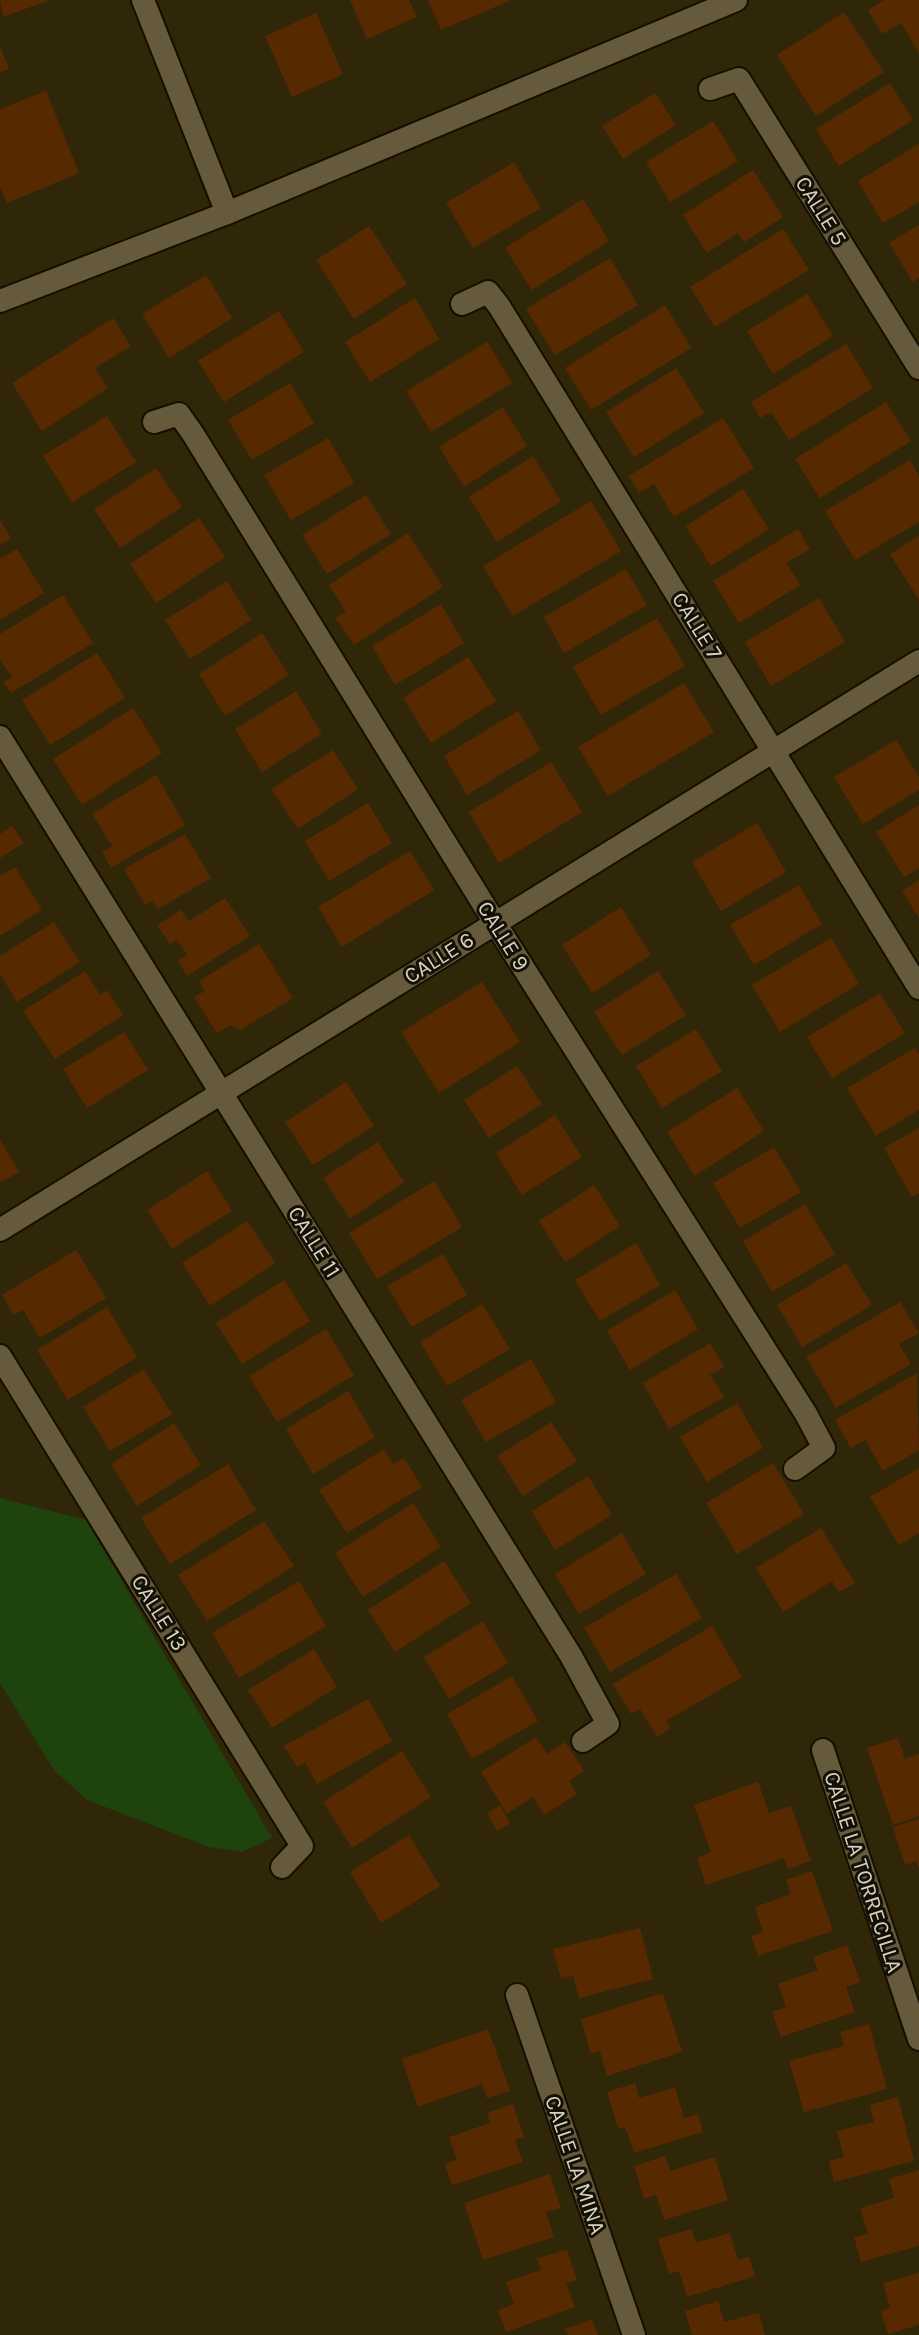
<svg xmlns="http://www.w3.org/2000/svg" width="919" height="2335" viewBox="0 0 919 2335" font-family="Karla,sans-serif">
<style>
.green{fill:#1e430c}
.building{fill:#572900}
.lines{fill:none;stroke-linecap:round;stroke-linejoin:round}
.minor-casing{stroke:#160f00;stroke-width:26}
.tertiary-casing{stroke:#160f00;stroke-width:26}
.minor{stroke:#655a3c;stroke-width:22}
.tertiary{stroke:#655a3c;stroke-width:22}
.labels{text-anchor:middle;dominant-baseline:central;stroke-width:6;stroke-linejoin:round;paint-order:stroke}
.street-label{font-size:22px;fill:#d7d1c1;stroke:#141005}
</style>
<rect width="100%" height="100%" fill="#302709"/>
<path class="green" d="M0,1498L86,1520L272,1838L242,1852L209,1847L87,1800L54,1770L0,1683Z"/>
<path class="building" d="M0,0H50L3,17Z
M350,0H409L417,17L367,39Z
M428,0H511L441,30Z
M884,0H919V53L901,23L882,34L868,10Z
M844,12L884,72L816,116L777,55Z
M316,13L343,74L292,97L265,36Z
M0,46L9,69L0,72Z
M890,83L913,120L839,166L816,129Z
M46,91L79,173L7,203L0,186V109Z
M655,93L676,125L623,159L602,126Z
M713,121L738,161L670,202L646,162Z
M919,144V202L883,223L858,181Z
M514,162L541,208L473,248L446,203Z
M753,170L783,217L744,242L738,233L707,253L683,215Z
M583,199L609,241L532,290L505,248Z
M919,225V278L913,282L889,243Z
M369,226L407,284L354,319L316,260Z
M783,229L809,270L715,327L690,287Z
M610,258L638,305L555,355L526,309Z
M206,275L232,318L169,358L142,314Z
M807,294L833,336L773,374L747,331Z
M415,298L439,339L370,382L345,342Z
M665,305L691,348L591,410L565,368Z
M279,311L304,352L224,402L198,361Z
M113,318L131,346L95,368L108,388L42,431L12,383Z
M487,342L512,383L431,432L406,391Z
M846,344L873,388L789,440L771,412L760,418L751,402Z
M676,368L704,413L634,457L606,412Z
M290,383L314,423L252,460L228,420Z
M886,402L911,441L820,498L795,459Z
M503,407L527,446L464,487L439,447Z
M107,416L136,462L72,502L43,456Z
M723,418L754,468L674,517L654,484L639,493L629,476Z
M328,438L354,483L291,520L264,475Z
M533,456L561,501L497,542L469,497Z
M910,460L919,476V522L855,560L825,511Z
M156,468L182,507L120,548L94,509Z
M743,489L769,529L711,566L686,526Z
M366,495L391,534L327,574L302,535Z
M591,501L621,551L513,616L483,566Z
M199,518L225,557L156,603L130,564Z
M0,520L11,538L0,545Z
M798,529L810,549L786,563L800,585L739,623L713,581Z
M408,533L443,587L354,645L336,618L346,612L329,585Z
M919,536V600L890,554Z
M17,549L44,593L0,620V559Z
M626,569L647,605L564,653L544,617Z
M227,581L251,620L190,659L165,620Z
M63,595L93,643L11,693L4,682L12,677L0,660V634Z
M819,598L845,642L771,686L745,642Z
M441,604L464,643L395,685L372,646Z
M657,618L685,666L601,715L573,667Z
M262,633L289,675L225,716L199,674Z
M97,653L125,698L50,745L22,700Z
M468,657L496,701L431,743L403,698Z
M684,683L714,732L608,796L578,747Z
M296,691L322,734L262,772L235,729Z
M133,708L162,753L82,805L53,759Z
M518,711L541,750L467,795L444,756Z
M896,740L919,777V790L863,824L834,777Z
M333,750L358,789L298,829L271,789Z
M551,762L582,812L499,863L469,812Z
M156,775L185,825L111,868L102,852L112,846L92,814Z
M368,803L392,843L329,881L305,841Z
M919,805V868L904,877L876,832Z
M757,823L786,872L721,911L692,862Z
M12,826L24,843L0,858V834Z
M185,834L211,878L158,909L152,901L145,905L124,869Z
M410,851L434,890L342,947L318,907Z
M15,867L42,910L0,936V876Z
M919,880V918L902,891Z
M799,885L822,924L754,965L730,925Z
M225,898L250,936L187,976L178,961L187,955L177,940L170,944L157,925L181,910L189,921Z
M621,907L651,955L592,993L562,945Z
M54,922L80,962L17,1002L0,974V956Z
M831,938L859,984L780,1032L752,985Z
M259,944L293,998L240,1030L231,1025L217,1033L194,997L205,991L199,981Z
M85,971L100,995L107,990L123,1015L55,1059L23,1011Z
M658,971L686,1015L622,1055L594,1012Z
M482,982L520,1042L439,1093L401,1032Z
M880,993L905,1033L832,1078L807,1037Z
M696,1029L722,1071L662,1108L636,1066Z
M124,1032L148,1070L87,1108L63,1069Z
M915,1048L919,1054V1110L876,1136L847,1088Z
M517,1066L542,1104L489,1138L464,1100Z
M346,1082L374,1126L313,1165L285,1122Z
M737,1088L764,1131L695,1176L667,1132Z
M555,1115L582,1157L522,1195L496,1153Z
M919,1128V1193L912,1197L884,1148Z
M0,1140L19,1172L0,1183Z
M378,1142L404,1182L350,1219L323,1178Z
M774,1147L801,1192L740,1228L713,1183Z
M207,1171L232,1211L172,1249L147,1210Z
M434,1181L462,1227L377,1279L349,1233Z
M594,1185L620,1226L565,1262L539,1221Z
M805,1204L835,1254L772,1292L743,1241Z
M247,1221L275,1263L210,1306L182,1263Z
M636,1243L660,1285L600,1321L575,1280Z
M76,1250L106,1298L40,1338L23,1310L14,1315L2,1295Z
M443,1254L467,1295L412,1327L387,1286Z
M846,1263L872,1305L802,1347L777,1305Z
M284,1280L310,1321L242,1364L216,1323Z
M675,1290L698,1329L630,1370L607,1331Z
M900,1302L919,1333L899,1344L911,1364L836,1408L806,1357Z
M482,1304L510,1349L447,1386L420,1342Z
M107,1307L137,1357L68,1400L37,1350Z
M326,1329L354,1375L277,1422L249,1376Z
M710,1343L724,1367L710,1375L724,1397L669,1429L643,1383Z
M531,1359L556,1402L486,1442L461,1400Z
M144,1369L172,1414L110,1451L83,1407Z
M917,1373L919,1450L883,1471L865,1440L851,1448L835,1420Z
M348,1391L375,1437L313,1474L286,1429Z
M737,1403L763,1448L707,1482L680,1437Z
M551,1422L577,1461L523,1496L497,1456Z
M174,1423L201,1465L137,1506L111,1464Z
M384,1449L393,1464L404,1458L422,1487L347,1533L319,1490Z
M773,1463L804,1514L737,1554L706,1503Z
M228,1464L256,1510L170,1564L141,1518Z
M919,1468V1533L899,1545L870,1497Z
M588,1476L612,1515L555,1550L532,1511Z
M413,1503L441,1547L363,1597L335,1553Z
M264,1521L294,1566L207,1621L178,1575Z
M821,1528L855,1583L839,1592L832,1581L783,1612L756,1568Z
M622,1533L646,1574L579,1614L555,1574Z
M444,1561L471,1603L395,1652L368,1610Z
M676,1574L702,1618L610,1672L584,1628Z
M299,1581L326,1626L239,1678L212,1633Z
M483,1621L508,1663L449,1699L424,1657Z
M712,1626L742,1677L666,1721L671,1728L657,1737L640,1709L631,1714L613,1684Z
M314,1649L337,1687L272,1728L248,1690Z
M512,1676L538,1721L472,1759L447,1714Z
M368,1699L392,1741L317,1784L305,1762L297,1767L284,1746Z
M536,1737L547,1754L565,1742L584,1771L569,1781L577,1794L544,1815L533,1797L507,1814L481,1772Z
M898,1738L905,1759L919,1754V1816L893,1825L867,1748Z
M402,1751L431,1797L352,1848L323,1802Z
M758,1782L769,1813L791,1806L811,1861L788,1869L784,1858L706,1885L697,1858L711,1852L694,1805Z
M500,1805L510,1823L497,1831L487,1813Z
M919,1819V1867H918L916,1861L905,1865L893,1827Z
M409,1835L440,1886L381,1923L350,1872Z
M812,1871L833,1931L758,1956L751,1936L763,1932L755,1907L791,1894L786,1880Z
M640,1928L653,1979L579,1998L573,1976L561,1979L553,1949Z
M847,1945L860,1982L846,1987L855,2012L781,2037L772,2012L786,2007L778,1984L818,1970L813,1957Z
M663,1993L682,2052L607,2076L600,2051L591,2054L581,2019Z
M869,2024L887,2089L804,2112L789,2061L844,2046L840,2032Z
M488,2029L510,2091L487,2098L482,2084L418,2107L402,2059Z
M635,2083L639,2098L675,2087L684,2118L698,2114L703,2132L634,2153L625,2127L618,2129L607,2092Z
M898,2097L914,2161L834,2182L829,2161L844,2157L837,2131L874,2122L870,2105Z
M513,2104L524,2137L515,2140L523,2162L452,2185L445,2164L457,2160L449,2137L490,2123L487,2113Z
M665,2156L670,2171L715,2157L728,2200L664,2220L656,2195L644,2199L634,2166Z
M919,2170V2246L861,2262L854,2237L868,2234L860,2208L894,2198L889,2179Z
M550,2174L561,2208L546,2212L554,2237L483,2260L464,2203Z
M692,2229L696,2243L730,2233L738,2260L749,2257L755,2276L687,2297L679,2271L669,2274L658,2239Z
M567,2249L577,2280L566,2283L575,2307L506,2332L498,2310L514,2304L506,2282L541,2270L537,2259Z
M919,2273V2325L888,2334L881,2311L890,2308L883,2283Z
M718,2301L724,2322L759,2313L765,2335H692L685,2311Z
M592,2319L598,2335H568L565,2329Z"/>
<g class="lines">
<defs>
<path id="minor" d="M143,0L227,213
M710,89L739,79L919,368
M462,304L488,292L499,306L919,988
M154,422L179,414L193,434L495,923L806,1414L824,1448L795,1469
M0,737L571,1656L608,1724L583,1741
M0,1230L919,661
M0,1356L302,1846L282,1867
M823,1750L919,2039
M517,1995L634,2335"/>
<path id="tertiary" d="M0,301L227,213L736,0"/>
</defs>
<use href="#minor" class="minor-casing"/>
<use href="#tertiary" class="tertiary-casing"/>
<use href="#minor" class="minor"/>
<use href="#tertiary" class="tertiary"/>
</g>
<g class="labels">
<g class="street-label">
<text transform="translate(821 211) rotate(58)">CALLE 5</text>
<text transform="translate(697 626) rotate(58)">CALLE 7</text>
<text transform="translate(503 936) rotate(58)">CALLE 9</text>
<text transform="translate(439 958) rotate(-32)">CALLE 6</text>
<text transform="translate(314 1242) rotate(58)">CALLE 11</text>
<text transform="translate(159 1613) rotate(58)">CALLE 13</text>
<text transform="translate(863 1872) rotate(72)">CALLE LA TORRECILLA</text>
<text transform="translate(575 2165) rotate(71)">CALLE LA MINA</text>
</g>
</g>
</svg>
